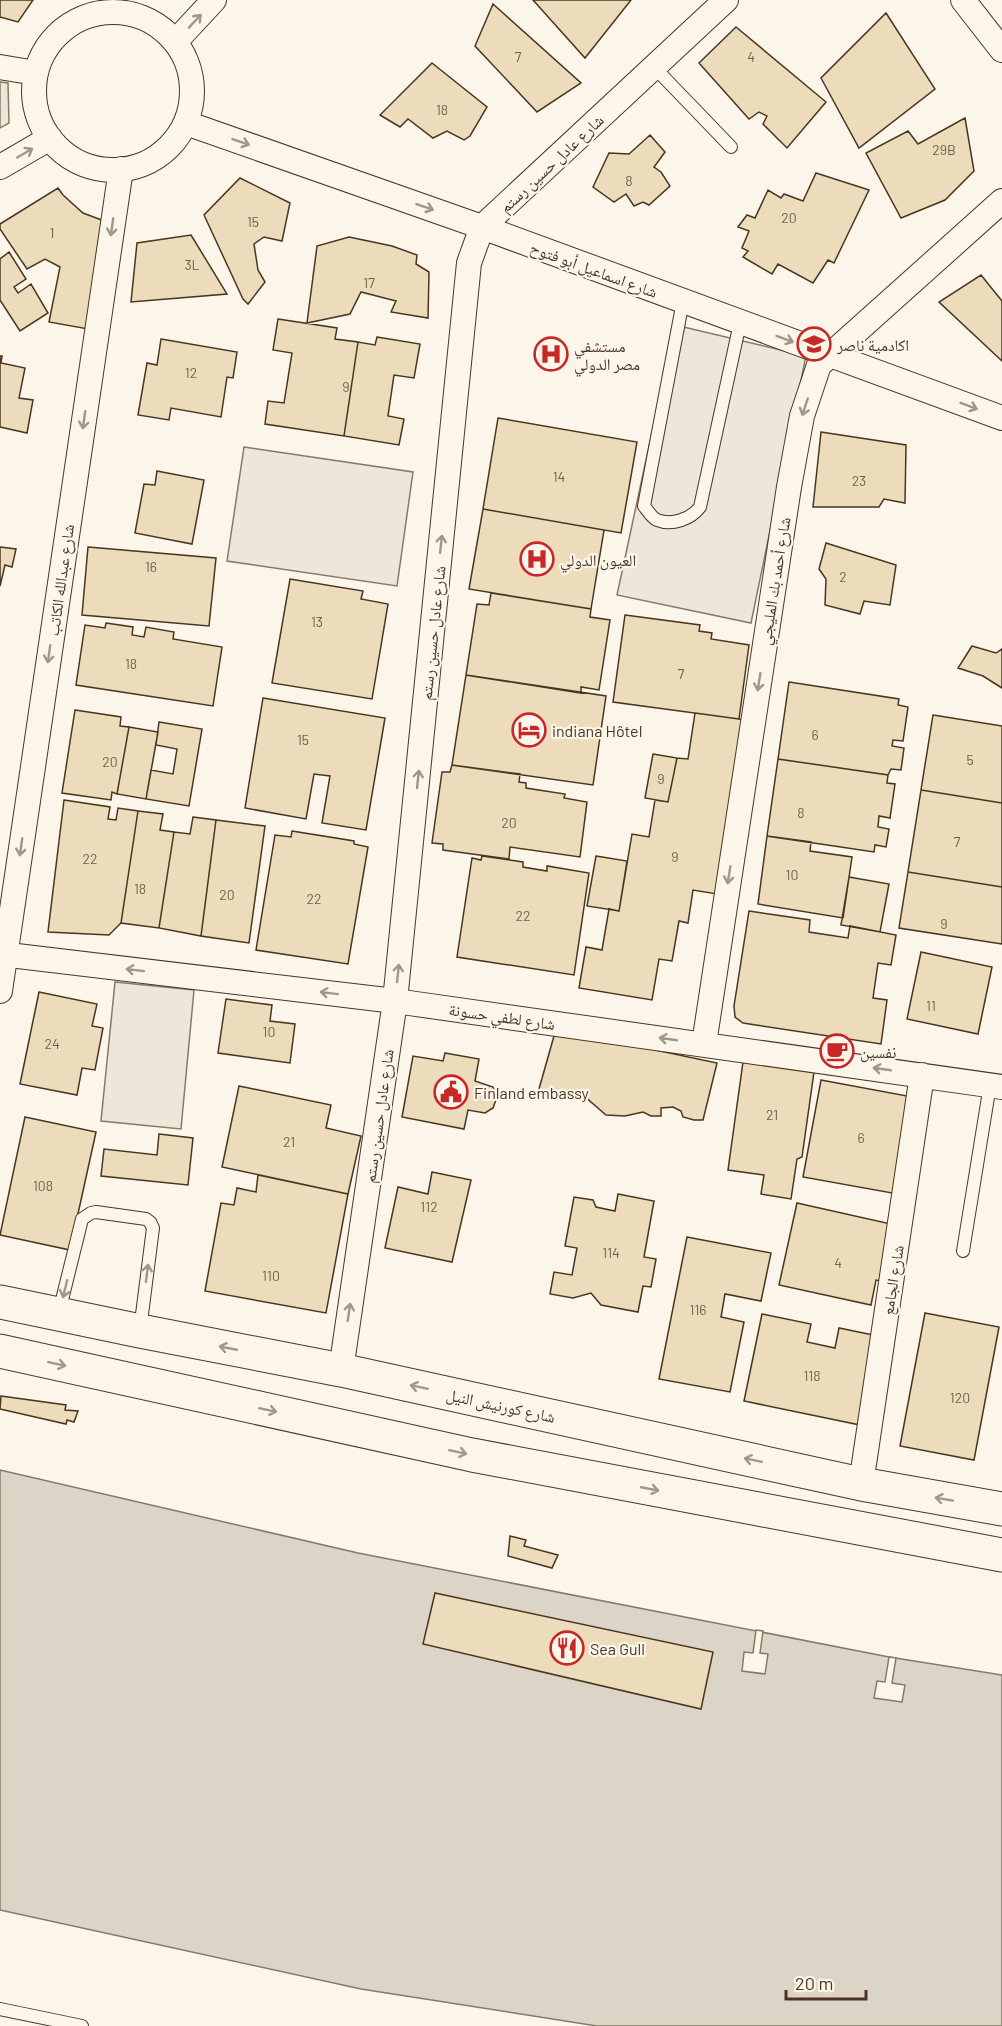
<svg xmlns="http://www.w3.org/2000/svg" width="1002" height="2026" viewBox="0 0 1002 2026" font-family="Barlow,'Noto Naskh Arabic',sans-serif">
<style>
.green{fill:#ede6d9;stroke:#887966;stroke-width:1.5}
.parking{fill:#ede7d9;stroke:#887966;stroke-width:1.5}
.water{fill:#dcd4c6;stroke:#887966;stroke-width:1.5}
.pier{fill:#fbf6e9;stroke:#887966;stroke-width:1.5}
.building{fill:#ecdcbc;stroke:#4a3520;stroke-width:1.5}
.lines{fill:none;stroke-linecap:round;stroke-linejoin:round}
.service-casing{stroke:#4a3520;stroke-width:14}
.minor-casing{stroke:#4a3520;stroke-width:26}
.primary-casing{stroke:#4a3520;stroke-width:35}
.service{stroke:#fbf6e9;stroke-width:12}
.minor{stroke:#fbf6e9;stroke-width:24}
.primary{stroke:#fbf6e9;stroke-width:33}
.oneway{stroke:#a29684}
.labels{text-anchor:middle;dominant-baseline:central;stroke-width:4.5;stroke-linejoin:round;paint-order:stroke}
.number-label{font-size:14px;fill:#725f47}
.street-label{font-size:16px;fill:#4a3520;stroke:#fbf6e9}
.poi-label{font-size:16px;fill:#4a3520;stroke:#fbf6e9;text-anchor:start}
</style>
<rect width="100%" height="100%" fill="#fbf6e9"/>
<path class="green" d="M244,447L413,472L397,586L227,561Z
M115,982L194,990L181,1129L101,1121Z"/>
<path class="parking" d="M0,82L8,83L9,123L0,128Z
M675,325L806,356L751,623L617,595Z"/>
<path class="water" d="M0,1470L358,1553L889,1657L1002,1675V2026H597L361,1989L0,1910Z"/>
<path class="pier" d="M756,1630L763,1631L760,1653L768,1654L765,1674L742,1671L744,1652L753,1653Z
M889,1657L896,1658L892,1683L905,1685L902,1702L874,1698L877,1681L885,1682Z"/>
<path class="building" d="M0,0H33L18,22L0,17Z
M533,0H631L585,58Z
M493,4L581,83L537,112L475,46Z
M886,13L935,89L859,148L821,78Z
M736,27L826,102L787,148L763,124L767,116L759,112L749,119L699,63Z
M432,63L487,107L470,136L464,140L447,131L433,138L408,119L400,127L380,115Z
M965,118L974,171L945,200L901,218L866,153L908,131L918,144Z
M650,135L665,152L654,167L661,172L670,186L649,205L643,202L634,206L626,194L614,202L593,187L609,153L629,154Z
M816,173L869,190L834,263L828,260L813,283L778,264L772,274L743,257L748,251L742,248L749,231L738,227L747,215L755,218L768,190L781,198L784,194L803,201Z
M240,178L290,203L282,241L264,237L254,244L258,270L265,282L248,304L243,299L204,215Z
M58,188L63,195L83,213L107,222L88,329L49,322L60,267L45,259L27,269L0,229V224Z
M191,235L227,294L131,302L137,243Z
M349,237L392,246L417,255L416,264L429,272L428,318L391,312L396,301L361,292L350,314L307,323L317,246Z
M9,252L26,279L14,287L18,293L31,284L48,313L20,331L0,300V259Z
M981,275L1002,301V361L939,302Z
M278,319L337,328L335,339L358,342L344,436L265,424L268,401L284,403L292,353L273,350Z
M377,337L420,344L414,378L394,375L388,416L404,419L399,445L344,436L358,342L375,345Z
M161,339L237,352L233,378L227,377L221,417L171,408L169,420L138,415L147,363L157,365Z
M0,356H2L1,363L25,368L19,398L33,400L27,433L0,427Z
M498,418L637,442L621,533L483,509Z
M821,432L906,445L905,503L884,499L879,507H813Z
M157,471L204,480L192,544L135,533L144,484L155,485Z
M483,509L604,530L591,609L469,589Z
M826,543L896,565L890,605L864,601L860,614L825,605L826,579L819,569Z
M0,547L16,549L12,567L5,565L0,586Z
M88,547L216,558L209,626L82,615Z
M290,579L363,591L361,599L388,604L372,699L272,683Z
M491,593L591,609L590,617L610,620L599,690L581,687V693L466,675L477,604L489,605Z
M625,615L700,625L699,631L712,633L711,639L749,645L739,719L613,702Z
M106,623L133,627L132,635L144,637L146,627L174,632L173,639L222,647L213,706L76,685L85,625L105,628Z
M972,646L996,653L1002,649V688L983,676L958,668Z
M466,675L606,696L593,785L452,765Z
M789,682L899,699L898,705L908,707L903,741L893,740L892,746L904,748L901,770L891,769L888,775L778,759Z
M263,698L385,718L366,830L322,823L330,776L314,774L306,819L245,808Z
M75,710L121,717L120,726L129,727L117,794L112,792L111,800L62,793Z
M695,713L739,719L764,725L717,894L693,890L688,923L679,921L672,961L659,959L652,1000L579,988L586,947L602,950L609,909L619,911L632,834L649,837L655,800L668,802L677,758L688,759Z
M933,715L1002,726V803L921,790Z
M159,722L202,729L189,806L146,799L151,770L173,774L177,749L156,745Z
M129,727L158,732L146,799L117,794Z
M653,754L677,758L668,802L645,798Z
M778,759L888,775L887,783L895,784L890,818L879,816L878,827L889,829L886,847L875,845L874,852L767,836Z
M452,765L520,774L519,782L526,783V788L565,794L564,798L587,802L580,857L510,847L509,859L443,850V844L432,843L442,772H450Z
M921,790L1002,803V887L908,872Z
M64,800L110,807L108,819L116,820L118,808L138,811L121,923L109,935L48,932Z
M138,811L163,814L160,830L174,832L159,928L121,923Z
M193,817L216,820L201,936L159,928L174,832L190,834Z
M216,820L265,826L249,943L201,936Z
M292,831L354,841V844L368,847L348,964L256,950L275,835L291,837Z
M767,836L811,842L810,851L852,857L843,918L758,904Z
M482,856L523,862V867L547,871V866L589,873L574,975L457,957L472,858L481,860Z
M596,856L627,861L619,911L587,906Z
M908,872L1002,887V944L899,928Z
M849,877L889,884L880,932L841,925Z
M749,911L810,920L809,932L848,938L850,926L896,935L891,965L878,963L873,998L887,1000L881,1044L743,1023L735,1017L734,1006Z
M921,952L992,967L978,1034L907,1019Z
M39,992L97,1004L92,1026L103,1028L95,1070L82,1068L77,1095L20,1084Z
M226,999L272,1005L270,1021L295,1024L290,1063L218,1053Z
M556,1029L717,1063L703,1120H694L683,1117L681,1111L673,1107L661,1108V1116H651L643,1112L625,1116L606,1115L584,1096L558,1092L556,1100L537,1096Z
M445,1053L479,1059L475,1081L493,1087L497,1097L493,1108L485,1113L468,1110L464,1129L402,1117L413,1056L443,1061Z
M743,1062L814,1072L802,1157L797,1159L791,1199L761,1194L764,1175L728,1170Z
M821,1080L918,1098L903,1195L803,1177Z
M239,1086L331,1105L326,1128L361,1136L348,1194L222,1167Z
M25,1117L96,1132L70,1250L0,1235Z
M159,1134L193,1138L188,1185L101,1176L104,1149L157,1155Z
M432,1172L471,1180L452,1262L385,1248L398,1187L428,1194Z
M258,1175L348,1194L326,1313L205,1291L221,1203L234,1205L237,1188L256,1192Z
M618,1194L654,1201L644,1257L656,1259L651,1287L643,1286L638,1312L601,1305L591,1293L573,1298L550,1294L554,1272L572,1275L577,1248L565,1246L574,1197L593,1200L596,1207L615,1211Z
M797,1203L891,1224L887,1282L876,1280L871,1305L779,1285Z
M687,1237L771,1253L761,1301L725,1294L721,1317L744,1322L730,1392L659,1379Z
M925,1313L999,1327L974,1460L900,1446Z
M762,1314L811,1324L807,1342L835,1348L839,1328L883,1337L865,1426L744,1401Z
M1,1396L66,1405L65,1410L78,1411L74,1422L67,1420L66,1424L0,1409Z
M510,1536L526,1540L524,1546L558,1555L552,1568L508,1556Z
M435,1593L713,1652L701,1709L423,1644Z"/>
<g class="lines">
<defs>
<path id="service" d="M654,67L731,147
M683,301L644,506C648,511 652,518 657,520C672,526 691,519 700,507L740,323
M963,1251L990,1085
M59,1312L82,1219L91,1213L96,1212L146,1219L150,1222L153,1228L140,1330
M0,2009L82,2026"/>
<path id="minor" d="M963,0L1002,50
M34 91a79 79 0 1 1 158 0a79 79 0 1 1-158 0Z
M175,42L214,0
M0,67L36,73
M186,123L482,227L1002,418
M0,167L50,138
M0,954L395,1001L1002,1087
M0,991L121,169
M704,1044L789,487L802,416L819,365L1002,201
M341,1370L395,1001L469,263L482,227L726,0
M861,1484L922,1075"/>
<path id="primary" d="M0,1302L140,1331L341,1370L861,1484L1002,1509
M0,1351L472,1455L1002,1555"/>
</defs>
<use href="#service" class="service-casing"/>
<use href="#minor" class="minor-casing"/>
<use href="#primary" class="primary-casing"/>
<use href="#service" class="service"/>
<use href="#minor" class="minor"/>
<use href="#primary" class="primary"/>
</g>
<defs><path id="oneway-shaft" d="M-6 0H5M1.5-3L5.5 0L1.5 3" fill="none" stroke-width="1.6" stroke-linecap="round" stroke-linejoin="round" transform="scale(1.5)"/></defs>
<g class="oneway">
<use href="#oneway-shaft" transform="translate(195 21) rotate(-47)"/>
<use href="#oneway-shaft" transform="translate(241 142) rotate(19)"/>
<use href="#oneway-shaft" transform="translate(25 153) rotate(-30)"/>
<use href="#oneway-shaft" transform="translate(425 207) rotate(19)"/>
<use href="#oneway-shaft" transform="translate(112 227) rotate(98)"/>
<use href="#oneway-shaft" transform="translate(785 339) rotate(20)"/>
<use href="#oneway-shaft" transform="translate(969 406) rotate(20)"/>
<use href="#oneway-shaft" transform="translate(805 407) rotate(108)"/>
<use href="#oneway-shaft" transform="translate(84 420) rotate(98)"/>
<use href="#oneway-shaft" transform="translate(441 544) rotate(-84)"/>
<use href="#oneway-shaft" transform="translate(49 654) rotate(98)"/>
<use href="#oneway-shaft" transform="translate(759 682) rotate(99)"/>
<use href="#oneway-shaft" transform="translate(418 779) rotate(-84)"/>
<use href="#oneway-shaft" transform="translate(21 847) rotate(98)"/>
<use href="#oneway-shaft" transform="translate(729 875) rotate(99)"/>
<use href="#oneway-shaft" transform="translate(135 970) rotate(-173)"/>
<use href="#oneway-shaft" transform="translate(398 973) rotate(-84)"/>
<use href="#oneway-shaft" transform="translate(329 993) rotate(-173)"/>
<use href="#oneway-shaft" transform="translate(668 1039) rotate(-172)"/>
<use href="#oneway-shaft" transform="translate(882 1069) rotate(-172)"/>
<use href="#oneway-shaft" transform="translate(147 1273) rotate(-83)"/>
<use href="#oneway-shaft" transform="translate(65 1289) rotate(104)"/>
<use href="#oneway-shaft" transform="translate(349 1312) rotate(-82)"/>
<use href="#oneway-shaft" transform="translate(228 1348) rotate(-169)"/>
<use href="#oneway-shaft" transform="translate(57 1364) rotate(12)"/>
<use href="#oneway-shaft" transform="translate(419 1387) rotate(-168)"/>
<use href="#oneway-shaft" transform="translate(268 1410) rotate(12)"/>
<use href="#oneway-shaft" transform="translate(458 1452) rotate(12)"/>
<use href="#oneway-shaft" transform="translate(753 1460) rotate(-168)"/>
<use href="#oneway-shaft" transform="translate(650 1489) rotate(11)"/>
<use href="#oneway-shaft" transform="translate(944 1499) rotate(-170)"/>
</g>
<defs>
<symbol id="school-ring" viewBox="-11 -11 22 22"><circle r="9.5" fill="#fbf6e9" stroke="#c62828" stroke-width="1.5"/><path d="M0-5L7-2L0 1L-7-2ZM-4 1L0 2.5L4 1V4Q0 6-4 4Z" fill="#c62828"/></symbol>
<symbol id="hospital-ring" viewBox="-11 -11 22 22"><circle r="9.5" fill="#fbf6e9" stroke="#c62828" stroke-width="1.5"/><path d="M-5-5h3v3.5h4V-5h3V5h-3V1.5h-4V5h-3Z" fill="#c62828"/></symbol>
<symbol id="hotel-ring" viewBox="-11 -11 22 22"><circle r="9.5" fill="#fbf6e9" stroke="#c62828" stroke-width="1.5"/><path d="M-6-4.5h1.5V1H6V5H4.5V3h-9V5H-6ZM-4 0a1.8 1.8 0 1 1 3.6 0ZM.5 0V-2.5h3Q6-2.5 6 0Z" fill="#c62828"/></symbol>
<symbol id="cafe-ring" viewBox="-11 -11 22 22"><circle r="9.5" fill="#fbf6e9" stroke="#c62828" stroke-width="1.5"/><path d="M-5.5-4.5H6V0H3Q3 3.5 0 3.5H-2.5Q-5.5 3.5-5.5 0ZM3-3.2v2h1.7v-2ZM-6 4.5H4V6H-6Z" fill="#c62828"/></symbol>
<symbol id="civic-ring" viewBox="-11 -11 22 22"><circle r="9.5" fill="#fbf6e9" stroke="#c62828" stroke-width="1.5"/><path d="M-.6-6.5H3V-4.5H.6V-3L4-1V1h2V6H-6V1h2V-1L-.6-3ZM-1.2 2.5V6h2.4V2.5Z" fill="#c62828"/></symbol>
<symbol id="restaurant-ring" viewBox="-11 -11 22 22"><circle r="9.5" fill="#fbf6e9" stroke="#c62828" stroke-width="1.5"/><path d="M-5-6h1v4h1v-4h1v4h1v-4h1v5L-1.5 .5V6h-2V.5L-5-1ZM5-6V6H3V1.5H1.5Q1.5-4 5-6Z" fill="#c62828"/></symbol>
</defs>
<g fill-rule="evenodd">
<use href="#school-ring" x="795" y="325" width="38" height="38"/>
<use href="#hospital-ring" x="532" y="335" width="38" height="38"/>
<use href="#hospital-ring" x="518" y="540" width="38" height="38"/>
<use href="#hotel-ring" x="510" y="711" width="38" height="38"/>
<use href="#cafe-ring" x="818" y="1032" width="38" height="38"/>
<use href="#civic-ring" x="432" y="1073" width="38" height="38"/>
<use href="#restaurant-ring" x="548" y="1629" width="38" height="38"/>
</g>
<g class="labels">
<g class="number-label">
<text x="518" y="56">7</text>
<text x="751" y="56">4</text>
<text x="442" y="109">18</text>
<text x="944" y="149">29B</text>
<text x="629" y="180">8</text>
<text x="789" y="217">20</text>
<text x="253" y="221">15</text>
<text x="52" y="232">1</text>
<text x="192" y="264">3L</text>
<text x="369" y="282">17</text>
<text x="191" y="372">12</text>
<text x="346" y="386">9</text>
<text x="559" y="476">14</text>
<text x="859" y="480">23</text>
<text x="151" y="566">16</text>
<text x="843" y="576">2</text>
<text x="317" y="621">13</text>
<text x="131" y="663">18</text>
<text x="681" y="673">7</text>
<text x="815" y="734">6</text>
<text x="303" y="739">15</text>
<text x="970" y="759">5</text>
<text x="110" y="761">20</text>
<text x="661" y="778">9</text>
<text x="801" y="812">8</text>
<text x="509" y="822">20</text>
<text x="957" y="841">7</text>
<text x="675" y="856">9</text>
<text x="90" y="858">22</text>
<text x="792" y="874">10</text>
<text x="140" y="888">18</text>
<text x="227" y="894">20</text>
<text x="314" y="898">22</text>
<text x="523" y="915">22</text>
<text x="944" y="923">9</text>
<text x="931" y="1005">11</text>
<text x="269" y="1031">10</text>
<text x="52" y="1043">24</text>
<text x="772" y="1114">21</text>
<text x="861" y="1137">6</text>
<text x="289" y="1141">21</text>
<text x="43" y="1185">108</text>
<text x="429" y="1206">112</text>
<text x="611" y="1252">114</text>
<text x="838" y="1262">4</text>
<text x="271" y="1275">110</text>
<text x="698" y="1309">116</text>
<text x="812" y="1375">118</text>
<text x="960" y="1397">120</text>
</g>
<g class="street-label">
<text transform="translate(551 163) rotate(-43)">شارع عادل حسين رستم</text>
<text transform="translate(594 269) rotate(20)">شارع اسماعيل أبو فتوح</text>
<text transform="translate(60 580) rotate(-82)">شارع عبدالله الكاتب</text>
<text transform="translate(774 581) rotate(-81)">شارع أحمد بك المليجي</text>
<text transform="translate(432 633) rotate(-84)">شارع عادل حسين رستم</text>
<text transform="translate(502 1016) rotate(8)">شارع لطفي حسونة</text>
<text transform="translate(378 1116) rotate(-82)">شارع عادل حسين رستم</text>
<text transform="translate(892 1280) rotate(-81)">شارع الجامع</text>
<text transform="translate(501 1405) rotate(12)">شارع كورنيش النيل</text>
</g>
<g class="poi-label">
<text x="837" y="344">اكادمية ناصر</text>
<text x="574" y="345">مستشفي<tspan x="574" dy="18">مصر الدولي</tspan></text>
<text x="560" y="559">العيون الدولي</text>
<text x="552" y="730">indiana Hôtel</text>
<text x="860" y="1051">نفسين</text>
<text x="474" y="1092">Finland embassy</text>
<text x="590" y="1648">Sea Gull</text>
</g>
</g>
<path d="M786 1990v9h80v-9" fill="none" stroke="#4a3520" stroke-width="3"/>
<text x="795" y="1990" font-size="18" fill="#4a3520" stroke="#fbf6e9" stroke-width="4.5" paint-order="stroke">20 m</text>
</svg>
